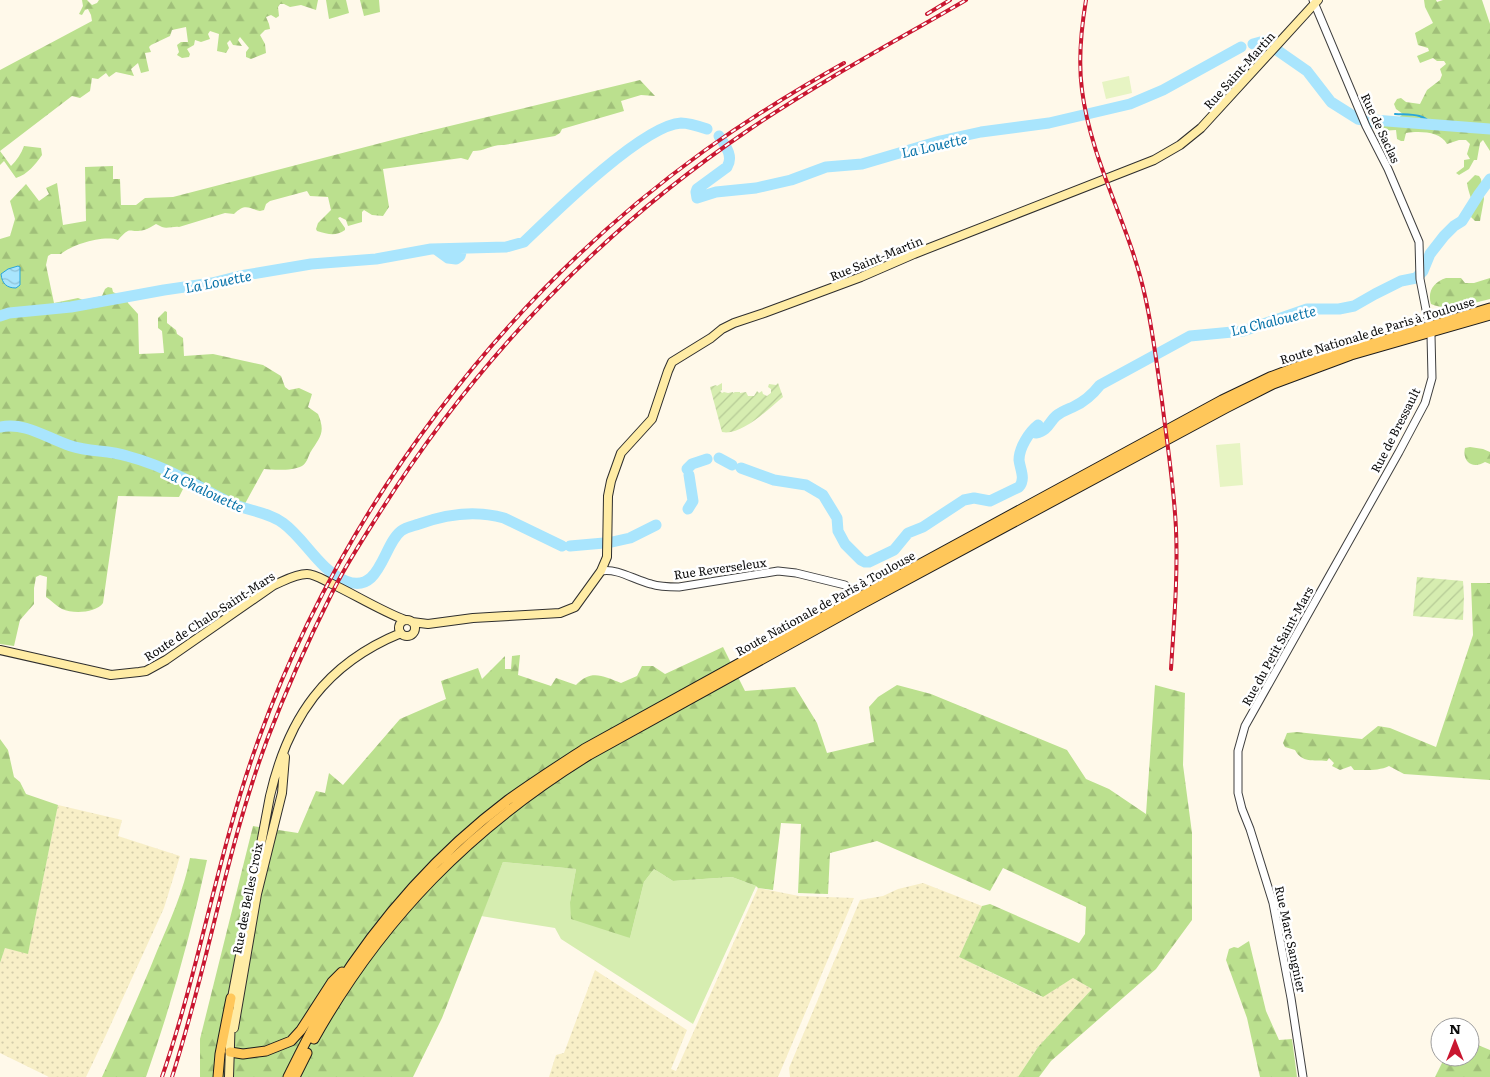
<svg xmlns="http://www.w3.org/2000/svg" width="1490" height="1077" viewBox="0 0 1490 1077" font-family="Literata,serif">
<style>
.farmland{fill:url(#farmland-dots)}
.grass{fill:#d6edb0}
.forest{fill:url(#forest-firs)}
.garden{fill:url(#garden-furrows)}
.pitch{fill:#e7f4c3}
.water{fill:url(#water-waves);stroke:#28a5db}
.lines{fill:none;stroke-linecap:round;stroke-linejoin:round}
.stream{stroke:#28a5db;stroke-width:2}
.river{stroke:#a9e5fd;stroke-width:11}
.tertiary-casing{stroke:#3f3f3f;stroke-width:9}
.secondary-casing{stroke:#2e2e2e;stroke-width:10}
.primary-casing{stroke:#1d1d1d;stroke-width:11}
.tertiary{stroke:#fff;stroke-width:7}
.secondary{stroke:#ffeca5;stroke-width:8}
.primary{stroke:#ffc75a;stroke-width:9}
.rail-casing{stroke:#c91630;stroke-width:4}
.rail{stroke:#fff;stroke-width:2;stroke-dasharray:5.5;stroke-linecap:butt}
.labels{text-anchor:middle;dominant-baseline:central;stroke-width:5;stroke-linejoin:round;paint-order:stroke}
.street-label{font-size:12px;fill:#0c0c0c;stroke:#fff}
.water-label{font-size:14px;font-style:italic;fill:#0973a9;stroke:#fff}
</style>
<defs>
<pattern id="farmland-dots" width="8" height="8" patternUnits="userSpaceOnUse" patternTransform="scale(1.25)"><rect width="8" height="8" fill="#f8efc7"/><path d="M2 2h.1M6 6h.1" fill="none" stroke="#d3ccaa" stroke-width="1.8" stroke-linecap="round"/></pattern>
<pattern id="forest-firs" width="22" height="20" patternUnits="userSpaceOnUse" patternTransform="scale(1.25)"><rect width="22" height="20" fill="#bbe08e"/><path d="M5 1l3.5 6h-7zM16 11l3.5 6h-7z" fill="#a0bf79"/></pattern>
<pattern id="garden-furrows" width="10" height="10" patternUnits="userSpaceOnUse" patternTransform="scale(1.25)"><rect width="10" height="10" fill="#d6edb0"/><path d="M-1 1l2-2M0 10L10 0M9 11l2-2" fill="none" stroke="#b6ca96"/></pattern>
<pattern id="water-waves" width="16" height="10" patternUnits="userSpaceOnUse" patternTransform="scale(1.25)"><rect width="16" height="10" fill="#a9e5fd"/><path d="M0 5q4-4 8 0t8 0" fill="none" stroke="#90c3d8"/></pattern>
</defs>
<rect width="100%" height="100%" fill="#fff9ea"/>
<path class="farmland" d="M58,805L122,820L118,836L180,856L164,908L106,1035L86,1077H49L0,1053V963L5,948L28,953Z
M923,883L982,906L959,957L1042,997L1073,978L1092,989L1038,1047L1018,1077H790L789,1068L860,900L883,896L898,889Z
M758,888L799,896L854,898L778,1077H549L556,1055L564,1053L595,970L687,1030L671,1069L676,1071Z"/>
<path class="grass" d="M503,862L576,869L570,902L630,938L644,882L654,869L673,881L732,877L756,886L693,1024L561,939L555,928L481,916Z"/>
<path class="forest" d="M82,0H87L92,5L97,3L99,0H318L316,10L301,5L290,7L284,4H280L278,7L279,16L276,18L271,15L266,17L269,24L270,29L265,30L260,35L265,44L266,53L251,59L246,57V52L249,48L240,37L238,40L242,46L233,45L230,40L227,43L229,48L226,53L217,51L219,34L210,31L208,34L210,39L201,42L195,40L194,45L187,49L190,54L189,57L182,58L177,55L179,52L177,45L181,42H188L186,27L172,30L170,36L151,45L149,47L151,52L145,53L149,71L141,73L138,63L131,69L134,76L116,72L109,77L106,73L98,79L92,78L90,91L80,98L72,96L0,151L11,166C17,160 21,154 24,146L41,148L42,155C35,165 28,174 16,178L4,161L0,165V70L92,21L91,15L88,9L85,10L82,15L79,14L83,6Z
M326,0H346L349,13L329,19Z
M360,0H379L380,12L364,16Z
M1424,0H1436L1437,2L1443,0H1482L1490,24V151L1483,140L1480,143L1477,160H1474L1469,169L1459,175L1456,173L1464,167V160L1470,159L1467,154L1470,144L1466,140H1459L1447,144C1440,131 1419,131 1406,133L1404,141H1401L1397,139L1396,130L1380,131L1370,126L1371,122C1382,120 1395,123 1403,114L1396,109L1394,104L1397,99L1401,98L1406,102L1420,104L1427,90L1440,80L1442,75L1440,69L1446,64L1444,61H1437L1433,58L1420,63L1417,56L1429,51L1428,48L1418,45L1415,33L1433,23L1425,7Z
M640,80L655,96L641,95L621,101L624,111L562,129L560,133L555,136L504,145C492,144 485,151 473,151L468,160L461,158L383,169L389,207L383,216L372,215L364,210L362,212V222L348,226L346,220L340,217L338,218L345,228V230C335,237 328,234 317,231L316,229L318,223L331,210L328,197L310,196L307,191L270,201L266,204L264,210L260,211C248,208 245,203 234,214L225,213L179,227C174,226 167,229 162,227C160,226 158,225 156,224C152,226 148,229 144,230C128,234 132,224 118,240C104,235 73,244 61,254H51L48,256L46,265L54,303L78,298L83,300L102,296L105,289L108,287L112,288L113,292L127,299L128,303L138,314L139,354L164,353L162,331L158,328V318L165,311L167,312V323L176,330L177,334L183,338L184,356L213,354L263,365L281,376L285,387L289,390L299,388L312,394L308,407L318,414C326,433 320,437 310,453C308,457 307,463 302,466C293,471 274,470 264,469L241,511L221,502L186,483L179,497L118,496L103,603C96,613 73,614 62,609C56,606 51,600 46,597L47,577L40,575L36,577L34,588V604L20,620L14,646L0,644V239L10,236L15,219L10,201L26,184L39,201L49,194L46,188L57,183L63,225L86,221L85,167L113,166V179H120L121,205H136L145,198L173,197L400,138Z
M1475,175L1479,176L1481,179L1484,199L1480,221H1475L1471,217C1475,201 1469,197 1467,183Z
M1446,278H1461L1465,283H1474L1490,278V299C1472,303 1449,312 1431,304C1427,291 1434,282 1446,278Z
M1470,447L1483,449L1490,452V464L1485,462C1472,470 1462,461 1465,448Z
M1471,583H1490V780L1404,774L1389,766C1379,771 1366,770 1354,770L1351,766L1340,770L1332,766L1334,763L1329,758L1327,761C1313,760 1302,763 1295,750L1285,747L1283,743L1287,733L1297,732L1362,739L1378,726L1390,728L1436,747L1473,635Z
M723,647L745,691L795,687L817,723L827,753L874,742L869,707L878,697L897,685L931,694L1067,750L1086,779L1109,789L1146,814L1155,685L1185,693L1183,765L1192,833V920L1156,969L1051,1061L1039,1077H1018L1038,1047L1092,989L1073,978L1043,997L959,957L982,906L990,904L1079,943L1085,934L1086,907L1003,868L990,891L877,841L830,853L828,894L798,893L801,824L781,823L773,890L758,888L756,886L732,877L673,881L654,869L644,882L630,938L571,919L570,902L576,869L503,862L442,1018L413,1077H200V1039L253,826L298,833L316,791L325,793L329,773L343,785L400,719L446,699L441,681L478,668L482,679L505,656V669H511L512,656L520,655L518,675L551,686L556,678L576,685C591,669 603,676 621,683L637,676L642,666H653L665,674Z
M0,739L8,750L14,777L20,782L26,794L58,805L28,954L5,948L0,963Z
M190,858L207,860C191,933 171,1006 146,1077H102C121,1035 140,994 157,951C170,921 184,890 190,858Z
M1249,941L1266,1011L1279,1040L1292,1039L1297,1077H1260L1247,1018L1226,960L1229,949L1234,947L1238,948Z
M1473,1043L1490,1050V1077H1435L1445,1057H1470V1044Z"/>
<path class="garden" d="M722,383V390L720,391L722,393L724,392L728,393L733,392V393L735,392H740V393L746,392L748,396H754L757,391L759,393L762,391L763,394L767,396L771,393V389L768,387L769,384L776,385L778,383L783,397C768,409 742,436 722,432L710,387L716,385L717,386Z
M1417,577L1463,581L1464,596L1463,620L1413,616Z"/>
<path class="pitch" d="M1129,76L1132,93L1106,99L1102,82Z
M1240,443L1243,485L1220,487L1216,445Z"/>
<path class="water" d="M18,266L20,267V285L16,288C7,288 2,284 1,274L8,269Z"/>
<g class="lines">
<path class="stream" d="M1395,114C1411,115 1423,113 1433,125"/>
<path class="river" d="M1253,44L1264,41L1307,71L1331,102L1358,119L1372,122L1374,120L1490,129
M719,136C725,145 734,156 727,167L697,189L696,192L697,198L716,192L756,188L791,180L826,167L862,164L940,141L981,132L1049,123L1130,104L1163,90L1241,47
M437,250L448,258L456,259L460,256L462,249
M0,316L9,313L71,307L164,290L212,283L240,276L311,264L376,259L431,249L506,247L524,242C553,214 643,125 681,123C689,123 698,126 707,129
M0,427C27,422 46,438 71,446C89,452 109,450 127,456C146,461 166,469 183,478C200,486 216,497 233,504C249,511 268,512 283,523C305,539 319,570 346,581C380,595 383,545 401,531C406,527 413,526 419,524C446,514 476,510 504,518L562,546
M1033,430L1036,433C1048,431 1049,422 1056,416C1062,411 1066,410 1073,407C1084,402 1093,394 1100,385L1190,336L1243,331L1307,309H1339L1354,306L1375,294L1401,281L1416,278L1423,271L1430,254L1444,236L1454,226L1462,221L1479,194L1490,179
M719,458L732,465
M741,468L774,480L806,485L823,495L837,518L838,531L845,544L861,560L865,562H869L894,550L908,533L923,527L964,500L974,498L990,501L1019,487C1026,479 1020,469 1019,460C1019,448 1029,432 1038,425
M687,469L692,464L707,459
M688,509L693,501L689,475
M612,542L630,538L656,525
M570,546L604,543"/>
<defs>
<path id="tertiary" d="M1313,0L1366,126L1388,169L1419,242L1420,279L1428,320
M601,571C618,568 634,580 651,584C660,587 669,587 679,587L778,571L796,573L845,585
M1303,1077L1291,998L1273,903L1250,829L1242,809L1238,793V751L1245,726L1399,452L1425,403L1432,378L1431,335"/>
<path id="secondary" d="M399 628a8 8 0 1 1 16 0a8 8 0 1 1-16 0Z
M412,622L428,624L473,618L560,613L575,607L601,571L607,557L608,496L611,481L621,453L652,419L668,371L672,362L711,338L722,329L734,323L764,313L861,277L914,254L1154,160L1180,145L1201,128L1318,0
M0,650L111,675L139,672L146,671L166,660L274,585C284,581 295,574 307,574C314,574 322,579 328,582C354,594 379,610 405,620
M231,1003L270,796C288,718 325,664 401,633
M234,1028L257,894L282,793L285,757
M229,1077L231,1014"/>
<path id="primary" d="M314,1039C382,918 471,828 589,755L860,605L1226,408L1273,384L1351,355L1490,315
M230,1052L243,1054L266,1051L291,1041L301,1030L332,982L342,972
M218,1077L220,1054L231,998
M288,1077C302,1049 316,1020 333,993C379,920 439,852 508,800C533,782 558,766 584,749L852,601L1222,400L1270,377L1310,362L1490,308
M295,1077L307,1053"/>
</defs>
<use href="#tertiary" class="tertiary-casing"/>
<use href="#secondary" class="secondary-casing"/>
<use href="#primary" class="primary-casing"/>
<use href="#tertiary" class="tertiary"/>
<use href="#secondary" class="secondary"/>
<use href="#primary" class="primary"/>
<defs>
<path id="rail" d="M1086,0C1081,30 1078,60 1082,90C1091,162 1130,226 1145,296C1153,331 1157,366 1162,401C1167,443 1174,486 1176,529C1178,576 1174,622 1171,669
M927,14L950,0
M162,1077C200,967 218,851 258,741C342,508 503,296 704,151C749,119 796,90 844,63
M172,1077C208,966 226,850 267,740C286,690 308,641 332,593C346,564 365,536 382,509C477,359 603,228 750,129C819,82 894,42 966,0"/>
</defs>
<use href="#rail" class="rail-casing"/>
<use href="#rail" class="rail"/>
</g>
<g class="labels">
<g class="street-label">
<text transform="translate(1239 70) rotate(-48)">Rue Saint-Martin</text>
<text transform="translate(1381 128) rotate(65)">Rue de Saclas</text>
<text transform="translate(876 258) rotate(-22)">Rue Saint-Martin</text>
<text transform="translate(1377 330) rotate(-17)">Route Nationale de Paris à Toulouse</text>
<text transform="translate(1395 430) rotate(-63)">Rue de Bressault</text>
<text transform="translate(720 568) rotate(-8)">Rue Reverseleux</text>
<text transform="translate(825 603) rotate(-29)">Route Nationale de Paris à Toulouse</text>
<text transform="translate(209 616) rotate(-33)">Route de Chalo-Saint-Mars</text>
<text transform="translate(1277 646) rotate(-61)">Rue du Petit Saint-Mars</text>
<text transform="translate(247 898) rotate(-79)">Rue des Belles Croix</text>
<text transform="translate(1291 939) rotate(78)">Rue Marc Sangnier</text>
</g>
<g class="water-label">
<text transform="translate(934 145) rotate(-13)">La Louette</text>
<text transform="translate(218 281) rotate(-11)">La Louette</text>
<text transform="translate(1273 320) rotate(-14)">La Chalouette</text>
<text transform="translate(204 489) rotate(25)">La Chalouette</text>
</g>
</g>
<g transform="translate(1455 1042)"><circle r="24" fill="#ffffff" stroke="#9e9e9e"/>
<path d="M0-4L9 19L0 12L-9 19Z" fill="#c91630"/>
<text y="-8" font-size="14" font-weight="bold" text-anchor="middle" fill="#0c0c0c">N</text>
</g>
</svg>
